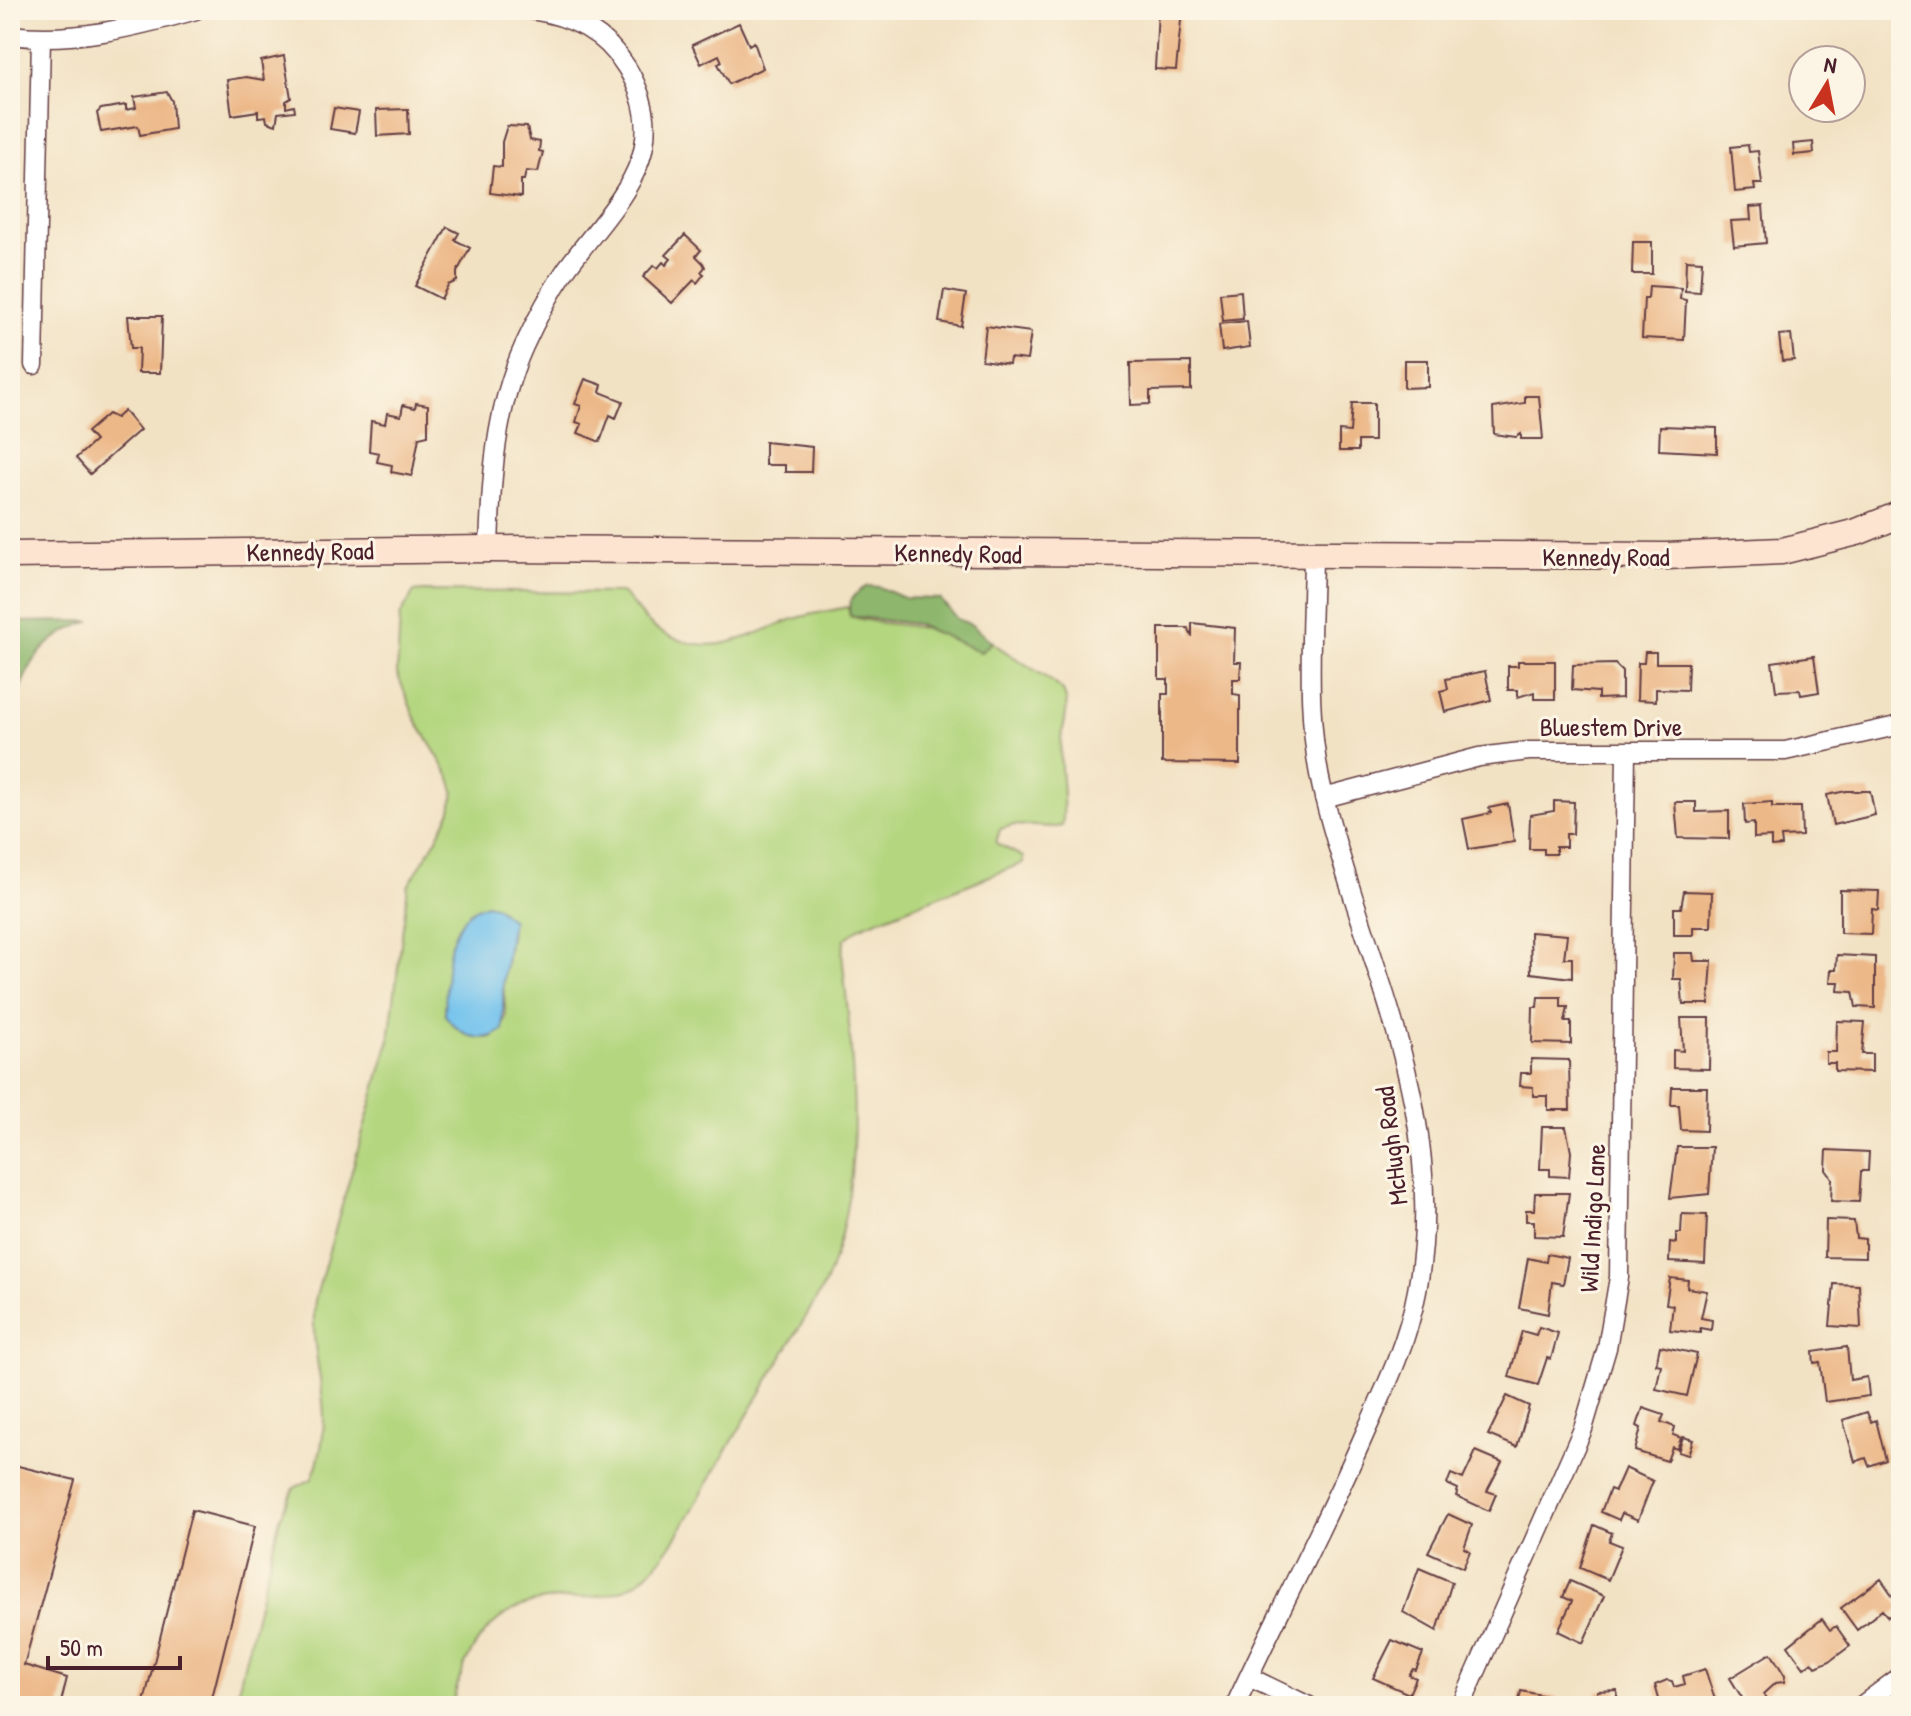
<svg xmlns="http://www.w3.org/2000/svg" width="1911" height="1716" viewBox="0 0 1911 1716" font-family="'Patrick Hand',sans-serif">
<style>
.green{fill:#b3d67e;stroke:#7e7a54;stroke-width:2;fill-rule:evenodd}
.forest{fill:#8eb76d;stroke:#6c6b4c;stroke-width:2}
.water{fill:#72c2ed;stroke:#5e708c;stroke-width:2}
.building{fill:#ecb888}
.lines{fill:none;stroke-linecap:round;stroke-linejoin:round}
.street-casing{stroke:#633c42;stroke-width:21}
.secondary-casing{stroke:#633c42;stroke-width:29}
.street{stroke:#fff;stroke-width:18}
.secondary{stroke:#fde4d1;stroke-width:26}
.labels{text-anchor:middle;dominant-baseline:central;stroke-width:6;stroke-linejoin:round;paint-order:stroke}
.street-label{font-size:26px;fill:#4a1f2b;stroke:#fcf5e5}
</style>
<rect width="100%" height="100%" fill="#fcf5e5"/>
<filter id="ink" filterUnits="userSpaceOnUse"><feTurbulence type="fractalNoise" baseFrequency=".0125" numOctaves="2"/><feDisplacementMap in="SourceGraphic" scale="16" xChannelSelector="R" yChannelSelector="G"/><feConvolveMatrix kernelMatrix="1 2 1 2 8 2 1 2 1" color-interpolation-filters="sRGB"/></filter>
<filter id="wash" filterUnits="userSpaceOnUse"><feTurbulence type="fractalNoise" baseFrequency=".006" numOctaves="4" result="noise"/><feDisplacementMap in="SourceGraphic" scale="32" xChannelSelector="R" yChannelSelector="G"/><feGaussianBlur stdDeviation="1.8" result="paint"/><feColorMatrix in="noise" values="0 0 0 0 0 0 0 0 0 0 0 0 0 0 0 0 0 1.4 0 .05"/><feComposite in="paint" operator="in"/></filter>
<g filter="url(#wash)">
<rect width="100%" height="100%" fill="#f2e2c4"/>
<path class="green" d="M423,591L621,593C632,600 639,619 659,631C709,659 741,639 788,621C807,614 829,611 848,607L850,616C899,631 924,617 973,650L992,642C1006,654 1058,682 1063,691C1071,707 1063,724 1061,740C1058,768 1067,800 1062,826L1055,827L1013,825L1000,829L996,843L1023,857V863L860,927L845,939L842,953C853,1064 868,1179 825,1284C788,1346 751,1409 714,1472C694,1505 675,1547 647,1574C621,1599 590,1597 556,1599C494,1602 464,1649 452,1706H234L280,1518L294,1488L312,1479C341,1404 307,1370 315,1300L389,1041L408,886L439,835L451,810L454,792L450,777L415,718L397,673L400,616L414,592ZM511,930L503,983L506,1017L494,1037C472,1041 458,1033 445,1015L451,943Z"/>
<path class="forest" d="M868,586L879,587L904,598L940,599L957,619L972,625L992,642L981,652L916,624L850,616C847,601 854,593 868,586Z
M91,621C38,638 29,665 10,714V622Z"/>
<path class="water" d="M487,904L495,906L512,920L503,983V1030C481,1046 460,1035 445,1015C447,977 442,916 487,904Z"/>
<g id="blocks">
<path class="building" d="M1158,10H1182L1176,70L1155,69Z
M739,23L749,45L754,42L763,68L729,84L718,64L722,62L719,55L701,64L692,45Z
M284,56L291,98L286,101V108L294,106L295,111L278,113L276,125L267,122L266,116L258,117V111L232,115L227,80L246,77L264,80L261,61Z
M167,92L172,101L174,129L140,135L138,126L101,132L97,113L101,109L126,105V110L136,108L134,97Z
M334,108L359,112L355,133L330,129Z
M408,109L409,134L377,136L376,110Z
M507,126L527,127L530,140L540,142L539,151L543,152L538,172L526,171L524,180H521V197L490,193L493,166L502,167V142Z
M1813,142L1814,153L1794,155L1793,144Z
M1748,145L1749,152L1758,151L1762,184H1754L1755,190L1735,192L1731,147Z
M1763,206L1766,243L1734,246L1731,221L1751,220L1750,207Z
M447,227L459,233L455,240L470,248L457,272V281L448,285L441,299L415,286Z
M685,235L701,250L696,256L703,263L705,267L701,272L704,274L697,283L694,280L672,303L643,277L654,265L658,268L663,262L666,265L671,259L666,255Z
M1633,242H1652V274H1632Z
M1686,260L1702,261L1700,292L1685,291Z
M1649,286L1681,288L1680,299L1686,300L1684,340L1642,338L1644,298H1648Z
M944,290L966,294L961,326L939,322Z
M1241,291L1243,319L1223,321L1220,293Z
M128,316H162L160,373H138L139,348H131Z
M1247,321L1250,347L1222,351L1219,324Z
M986,326L1031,332L1027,360L1010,358L1009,364L982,360Z
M1791,334L1794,360L1782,361L1779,335Z
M1404,360H1428V387L1404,388Z
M1191,362V390L1150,391V404L1131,405L1130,363Z
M585,379L602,385L600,392L623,401L616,418L610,415L600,442L578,433L582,424L576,422L581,406L575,404Z
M1525,396H1539L1543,439H1521V434L1516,437L1494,434L1493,408L1525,403Z
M416,403L428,405V435L419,437L412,476L391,472L392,465L377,462L379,453L369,451L371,421L385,424L387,413L401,416L403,405L415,408Z
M1352,403H1374V441H1358V451H1339V431L1350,432Z
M124,411L140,430L90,474L76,458L95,441L87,432L108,414L116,418Z
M1660,426L1717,428V453L1659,450Z
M765,442L812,447L811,472H785V465H765Z
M1192,623L1235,628L1234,662H1241L1240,679H1233V694L1240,695V764L1162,763V694H1168V679H1159V628H1188L1192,637Z
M1645,652H1656V663H1688L1687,690L1656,689V701L1637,700L1638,663H1644Z
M1814,656L1819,692L1801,695L1800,690L1776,691L1772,662Z
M1518,661H1555V699H1534V692L1518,697V690H1508V666H1518Z
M1615,664L1622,671V698L1598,699V692L1572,690L1573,665Z
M1485,671L1491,700L1445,712L1440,691L1448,689L1446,679Z
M1846,791H1870L1875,815L1833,825L1827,795Z
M1554,801L1574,802L1573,834H1566V847H1556V854H1544V849H1529L1530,815L1554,811Z
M1675,802H1696V812L1729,811V839L1678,838Z
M1772,802V807H1801L1802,836L1781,837L1782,846L1771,847V837L1754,838V823L1745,824L1744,804Z
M1508,804L1514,842L1469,849L1463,819L1491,813L1489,808Z
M1840,890L1879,891L1878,910L1872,909L1871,934L1840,933Z
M1684,891L1712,892L1711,927H1693V935H1674V908H1681Z
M1530,932L1567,935L1564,958H1572V978L1531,973Z
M1674,953H1693L1694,961H1712L1709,1004H1683L1681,979H1673Z
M1837,955L1875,957V1008L1856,1007L1853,992L1838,991L1839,982H1830L1831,970H1836Z
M1538,997H1561V1007H1568L1565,1022H1571V1044L1532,1043L1533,1007H1537Z
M1681,1018H1710L1709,1069L1673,1068V1050L1683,1051Z
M1837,1021L1865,1022L1862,1054H1872V1072L1835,1071V1063H1826V1052H1836Z
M1531,1059L1569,1060L1570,1110H1548V1096H1533V1087L1520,1086L1521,1073H1531Z
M1672,1087H1707L1706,1131L1681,1130L1679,1105H1671Z
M1542,1127H1566L1571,1152L1569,1177L1550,1176V1169H1540Z
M1677,1147H1712L1709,1194L1670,1198Z
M1827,1150L1869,1152L1868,1171H1861L1859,1202L1831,1201L1832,1178L1826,1170Z
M1535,1193H1569L1563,1237L1534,1236V1221H1526V1210H1534Z
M1682,1214L1707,1215L1705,1264L1669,1262L1670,1242L1676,1243V1233H1681Z
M1826,1220L1854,1221L1856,1238L1865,1239V1258L1825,1257Z
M1547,1254L1568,1258L1563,1284L1552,1282L1548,1314L1519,1308L1528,1258L1546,1262Z
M1670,1278L1688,1280L1687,1288L1707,1291L1701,1318L1712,1320L1711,1330L1700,1328V1333L1670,1330L1673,1305L1666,1304Z
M1834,1284L1859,1285L1861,1328L1830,1326Z
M1539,1327L1558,1333L1551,1359L1547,1358L1538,1385L1509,1377L1522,1331L1536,1335Z
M1660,1346L1697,1354L1687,1396L1656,1389L1661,1365L1656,1364Z
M1847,1347L1850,1380L1867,1377L1869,1396L1825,1402L1820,1362L1814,1363L1813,1352Z
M1507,1396L1529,1406L1517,1447L1488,1435Z
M1643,1408L1664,1415L1661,1422L1675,1427L1673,1435L1681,1438L1677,1449L1672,1447L1667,1461L1635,1451L1641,1428L1637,1426Z
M1867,1412L1871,1422L1876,1420L1886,1460L1869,1466L1866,1458L1855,1462L1843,1420Z
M1683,1437L1693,1440L1688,1455L1678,1452Z
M1476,1451L1502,1462L1487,1491L1496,1494L1489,1511L1456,1496L1458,1489L1447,1484L1451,1474L1463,1479Z
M10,1464L75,1480L24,1665L67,1678L60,1706H10Z
M1625,1468L1653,1481L1638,1520L1622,1513L1619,1520L1601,1512L1610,1489L1615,1491Z
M192,1510L255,1526L210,1706H143Z
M1448,1514L1472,1525L1464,1548L1470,1551L1463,1568L1428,1552Z
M1594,1525L1612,1533L1609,1541L1622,1546L1608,1580L1580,1568Z
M1419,1568L1452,1582L1437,1631L1403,1612Z
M1881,1579L1901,1608L1888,1617L1882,1610L1857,1630L1841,1608Z
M1570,1581L1604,1596L1583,1643L1558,1631L1572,1601L1563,1597Z
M1822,1619L1830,1630L1836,1626L1850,1646L1830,1661L1816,1667L1812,1662L1804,1668L1788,1646Z
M1392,1640L1423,1653L1416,1670L1413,1669L1409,1675L1416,1678L1409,1694L1373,1678Z
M1771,1653L1785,1676L1784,1682L1775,1683L1763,1694L1767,1701L1760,1706H1747L1730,1678Z
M1705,1669L1717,1706H1661L1655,1685L1667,1680L1672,1681L1674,1687L1685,1684L1683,1676Z
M1617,1690V1706H1598L1597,1691Z
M1521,1691L1557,1698L1556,1702L1568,1706H1518Z"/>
</g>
</g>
<g filter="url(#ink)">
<use href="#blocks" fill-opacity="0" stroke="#633c42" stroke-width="2"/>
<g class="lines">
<defs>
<path id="street" d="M10,35C73,43 136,27 196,10
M34,365L41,37
M489,549C491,480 495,410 524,346C536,320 549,295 565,271C611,206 679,154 627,68C605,32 572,16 532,10
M1324,798L1479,757L1529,751H1785L1901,725
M1249,1677L1309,1706
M1235,1706C1277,1614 1325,1525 1365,1433C1386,1387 1408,1340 1417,1291C1450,1112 1365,964 1324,797C1304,718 1312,637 1313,556
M1461,1706L1583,1429L1607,1348L1619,1277L1626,751
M1861,1706L1901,1676"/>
<path id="secondary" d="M10,555L489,549L1666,556L1782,551L1857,532L1901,514"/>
</defs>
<use href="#street" class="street-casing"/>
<use href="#secondary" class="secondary-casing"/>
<use href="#street" class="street"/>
<use href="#secondary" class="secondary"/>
</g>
</g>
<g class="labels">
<g class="street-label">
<text transform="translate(310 551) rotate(-1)">Kennedy Road</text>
<text transform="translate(958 553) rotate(1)">Kennedy Road</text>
<text x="1606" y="556">Kennedy Road</text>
<text x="1611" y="726">Bluestem Drive</text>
<text transform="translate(1391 1146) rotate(-97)">McHugh Road</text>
<text transform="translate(1592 1218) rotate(-87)">Wild Indigo Lane</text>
</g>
</g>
<rect width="1911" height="1716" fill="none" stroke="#fcf5e5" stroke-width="40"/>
<g transform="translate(1827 84) rotate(10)"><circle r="38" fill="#fcf5e5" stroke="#b59f9b" stroke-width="2"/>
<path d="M0-6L14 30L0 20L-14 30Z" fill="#c8321e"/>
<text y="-12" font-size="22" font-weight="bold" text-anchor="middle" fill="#4a1f2b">N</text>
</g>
<path d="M48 1656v12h132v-12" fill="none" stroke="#4a1f2b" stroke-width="4"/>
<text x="60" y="1656" font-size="24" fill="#4a1f2b" stroke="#fcf5e5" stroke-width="6" paint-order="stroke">50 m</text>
</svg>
